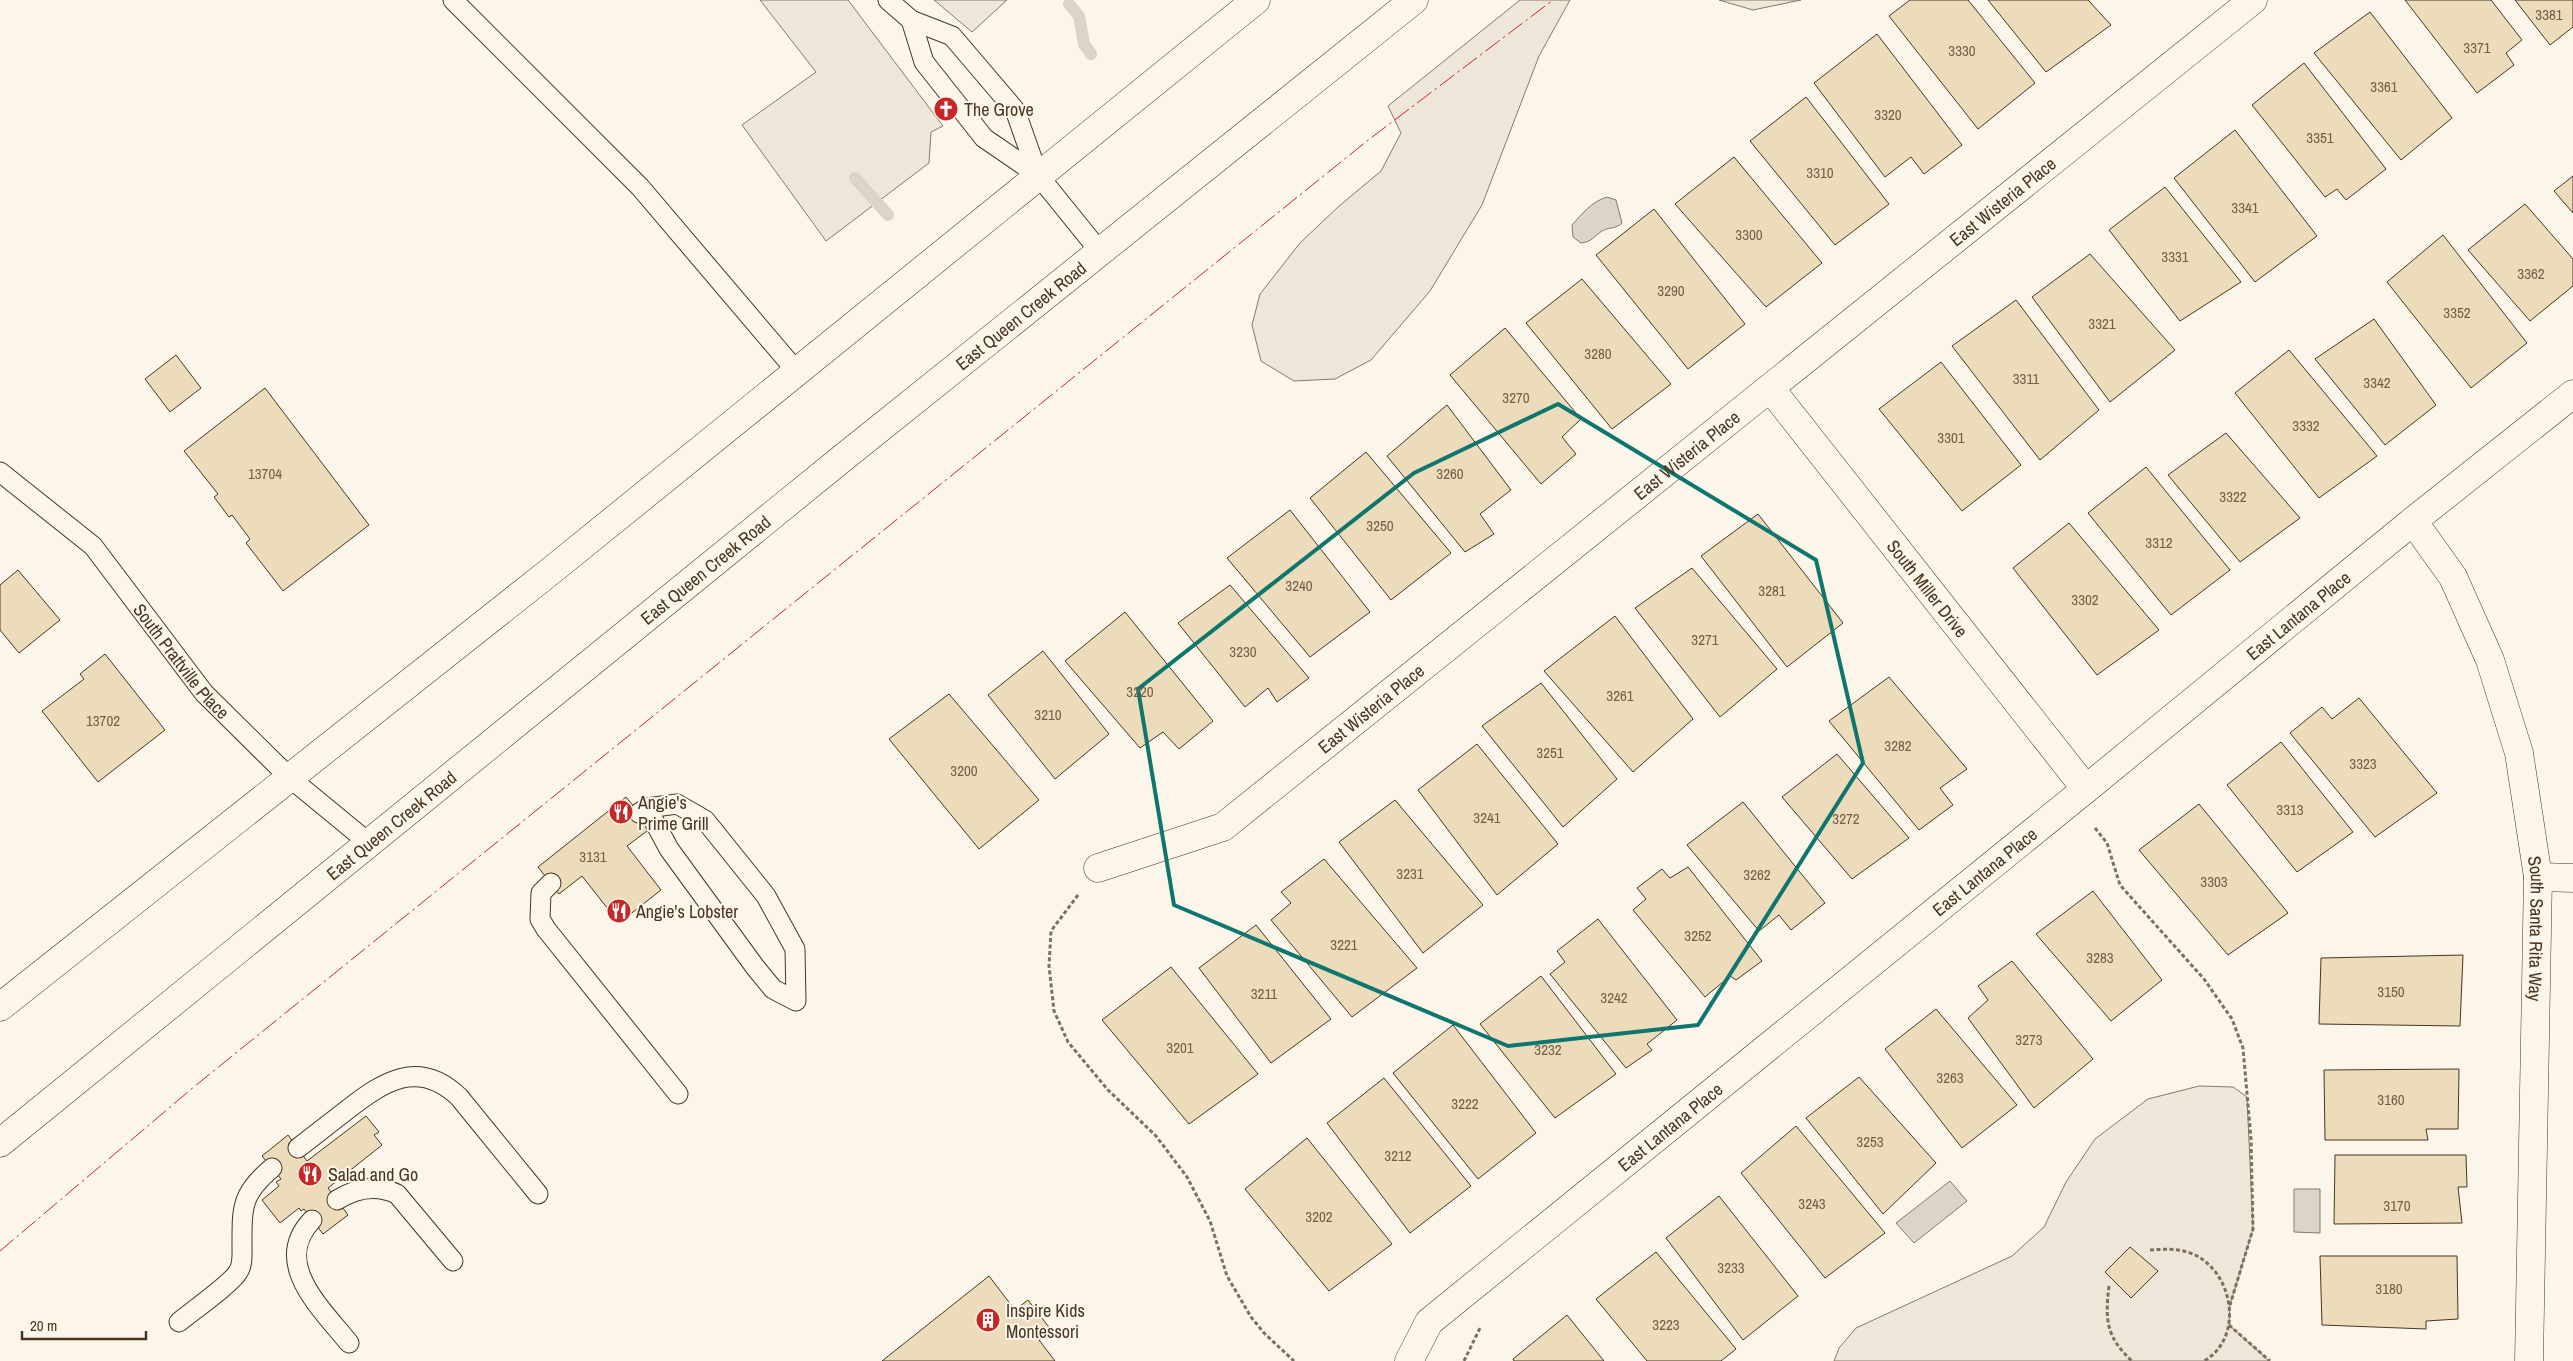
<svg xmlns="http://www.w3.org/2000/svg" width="2573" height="1361" viewBox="0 0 2573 1361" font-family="'Archivo Narrow',sans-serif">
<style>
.green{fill:#ede6d9;stroke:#887966}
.water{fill:#dcd4c6;stroke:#887966}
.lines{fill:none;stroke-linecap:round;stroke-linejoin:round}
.stream{stroke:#dcd4c6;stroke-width:12}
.building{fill:#ecdcbc;stroke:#4a3520}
.service-casing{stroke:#4a3520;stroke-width:21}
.minor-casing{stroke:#4a3520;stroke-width:29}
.primary-casing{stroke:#4a3520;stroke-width:29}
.path{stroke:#7f6f5c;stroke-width:3;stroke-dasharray:4 2.5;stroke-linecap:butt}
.service{stroke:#fbf6e9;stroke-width:19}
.minor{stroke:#fbf6e9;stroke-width:28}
.primary{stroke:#fbf6e9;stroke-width:28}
.power{stroke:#c62828;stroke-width:1;stroke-dasharray:18 4 2.5 4;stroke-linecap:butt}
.marked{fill:none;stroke:#0f766e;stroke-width:4;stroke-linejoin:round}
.labels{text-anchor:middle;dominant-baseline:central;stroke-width:4;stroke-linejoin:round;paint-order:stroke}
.number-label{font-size:15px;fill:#725f47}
.poi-label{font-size:18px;fill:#4a3520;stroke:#fbf6e9;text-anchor:start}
.street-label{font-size:18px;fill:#4a3520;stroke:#fbf6e9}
</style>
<rect width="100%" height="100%" fill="#fbf6e9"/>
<path class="green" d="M760,0H848L943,126L931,132L929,163L826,241L742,125L816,72Z
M934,0H1007L972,32Z
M1520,0H1570L1539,56L1482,205L1430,291L1371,360L1335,379L1294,381L1261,361L1252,325L1260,294L1300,243L1338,207L1381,171L1401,133L1388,106Z
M1719,0H1801L1753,10Z
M2199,1086L2233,1087L2247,1097L2253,1229L2230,1305L2229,1325L2269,1361H1834L1839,1348L1856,1328L2012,1256L2044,1227L2066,1182L2095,1139L2148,1099Z"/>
<path class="water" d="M1607,197L1616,200L1622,223C1616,229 1609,227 1602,231C1594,236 1592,242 1581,243L1573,237L1572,225C1583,213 1591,202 1607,197Z
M1950,1181L1967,1201L1914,1243L1896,1223Z
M2294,1189H2320V1233L2294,1232Z"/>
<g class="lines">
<path class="stream" d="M1069,4L1079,16L1084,44L1091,54
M855,178L888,215"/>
</g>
<path class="building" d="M1910,0H1968L2035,83L1978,129L1889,16Z
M1988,0H2088L2111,25L2046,72Z
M2405,0H2491L2522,40L2506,53L2514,65L2477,93Z
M2515,0H2573V27L2550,45Z
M2370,12L2452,118L2401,160L2314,53Z
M1877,34L1962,145L1924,174L1911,157L1885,177L1814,83Z
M2304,63L2386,169L2346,200L2337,189L2325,197L2252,105Z
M1806,97L1889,204L1835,245L1750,141Z
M2235,130L2317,236L2255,282L2174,178Z
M1734,157L1822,263L1766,307L1675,204Z
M2573,176V213L2554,191Z
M2165,187L2241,282L2180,321L2109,230Z
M2525,204L2573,259V286L2530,321L2468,250Z
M1654,209L1745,324L1688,369L1596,255Z
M2443,235L2527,343L2471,388L2387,282Z
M2090,254L2175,350L2110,402L2032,297Z
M1582,279L1671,384L1612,429L1526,323Z
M2016,300L2099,410L2040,460L1952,346Z
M2374,319L2436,405L2385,445L2315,359Z
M1505,328L1581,419L1562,437L1576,454L1541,484L1450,375Z
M2289,350L2377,456L2319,498L2235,393Z
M176,355L201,388L170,412L145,379Z
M1941,362L2021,465L1962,511L1879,409Z
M265,388L369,525L283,591L246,543L250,539L232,515L229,517L214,497L218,494L184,451Z
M1447,405L1511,490L1480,514L1494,534L1465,552L1387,456Z
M2226,433L2300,518L2240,562L2168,475Z
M1366,452L1451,553L1391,600L1310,498Z
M2146,467L2230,570L2171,615L2088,513Z
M1290,510L1370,612L1310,657L1227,558Z
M1758,514L1843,623L1787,667L1701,556Z
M2069,523L2159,630L2097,675L2013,568Z
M1692,568L1777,669L1720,717L1635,608Z
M18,570L60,620L19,653L0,630V585Z
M1230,585L1309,678L1277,702L1268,688L1245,707L1178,623Z
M1125,612L1213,721L1179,749L1163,732L1140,748L1065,661Z
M1615,616L1693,719L1633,772L1544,671Z
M1043,651L1109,734L1055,779L988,695Z
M105,654L165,730L98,782L42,711L84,679L80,674Z
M1889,677L1967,769L1940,788L1953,805L1919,830L1829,721Z
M1541,683L1617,779L1563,827L1482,726Z
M949,694L1039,800L979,849L889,739Z
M2359,698L2437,793L2375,837L2290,733L2322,707L2332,719Z
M2281,742L2353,832L2297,872L2227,785Z
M1477,744L1558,844L1497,895L1418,790Z
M1837,754L1909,838L1852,879L1782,797Z
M626,797L651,828L627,846L661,890L619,923L582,876L559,894L538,867Z
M1395,800L1483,905L1423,953L1339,842Z
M1743,802L1825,903L1791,930L1779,915L1759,931L1687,845Z
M2199,804L2288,913L2228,955L2139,850Z
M1324,859L1417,968L1352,1017L1271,920L1291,903L1281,892Z
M1688,867L1762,961L1736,980L1730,976L1705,997L1633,910L1646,899L1637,888L1662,869L1670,878Z
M2093,891L2162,980L2111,1021L2036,934Z
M1598,919L1677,1020L1647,1044L1652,1050L1626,1068L1550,974L1565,962L1557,951Z
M1256,925L1331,1019L1271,1063L1199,968Z
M2463,955L2460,1026L2319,1024L2321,958Z
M2012,961L2093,1059L2034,1108L1968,1018L1988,1000L1978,986Z
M1171,967L1258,1074L1189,1124L1102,1020Z
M1541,976L1616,1074L1555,1118L1480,1024Z
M1936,1009L2017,1105L1962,1148L1885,1049Z
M1453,1025L1536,1133L1478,1179L1393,1073Z
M2459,1069L2458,1129H2426L2428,1140H2325L2324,1070Z
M1859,1077L1936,1163L1883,1214L1806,1118Z
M1384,1078L1471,1186L1410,1233L1327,1123Z
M366,1116L379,1132L374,1135L382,1145L328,1188L348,1215L323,1234L304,1209L301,1211L299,1208L280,1223L262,1200L279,1186L276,1182L281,1179L262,1156L288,1135L307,1161Z
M1796,1126L1885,1233L1825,1278L1741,1173Z
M1307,1138L1392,1244L1329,1291L1245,1189Z
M2335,1155H2466L2467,1187H2458L2462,1223L2334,1224Z
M1719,1196L1798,1296L1743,1340L1666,1238Z
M2130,1247L2158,1271L2131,1298L2105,1272Z
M1656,1252L1736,1349L1721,1361H1647L1596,1299Z
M2320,1256H2457L2458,1319L2426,1321V1329L2322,1325Z
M989,1276L1015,1310L1028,1300L1052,1331L1039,1340L1055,1361H882Z
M1567,1315L1604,1361H1514L1513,1359Z"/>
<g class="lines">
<defs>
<g id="service">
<path d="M453,0L640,187L798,373"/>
<path d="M888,0L911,20L952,36L1015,110L1038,175"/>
<path d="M911,20L924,62L984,138L1038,175L1101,253"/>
<path id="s1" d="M0,472L93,546L204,693L290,778L369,843"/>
<path d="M639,813L647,808L677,804L705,820L766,896L795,949L796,1001L773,989L755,967L669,849L647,808"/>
<path d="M551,883L541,893L540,919L546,929L678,1094"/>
<path d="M298,1148C314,1136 330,1123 347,1110C383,1082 418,1058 459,1097L538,1194"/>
<path d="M337,1200C356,1188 376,1184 397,1194L453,1261"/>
<path d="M312,1220C271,1263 321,1308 349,1343"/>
<path d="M179,1322C191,1312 232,1283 238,1272C243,1265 242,1255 242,1246C242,1207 241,1194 272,1168"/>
</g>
<g id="minor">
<path id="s2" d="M1770,388L2086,789"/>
<path id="s3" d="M2413,521L2453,577L2490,660L2519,753L2538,877L2529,1361"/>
<path id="s4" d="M1098,868L1223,827L2253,0"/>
<path d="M2538,877L2573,878"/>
<path id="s5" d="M1409,1361L1429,1322L2086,789L2413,521L2573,394"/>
</g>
<g id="primary">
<path d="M0,1007L552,570L1256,0"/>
<path id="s6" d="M0,1143L839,461L1414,0"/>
</g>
</defs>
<use href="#service" class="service-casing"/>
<use href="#minor" class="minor-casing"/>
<use href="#primary" class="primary-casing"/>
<path class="path" d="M2095,828L2107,843L2120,885L2204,979L2232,1019L2243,1048L2251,1139L2253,1229L2230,1305
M1078,895L1051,931L1049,966L1054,1011L1068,1042L1108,1090L1156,1136L1187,1177L1210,1221L1227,1276L1251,1317L1264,1333L1294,1361
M2150,1250C2165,1249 2181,1248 2195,1255C2234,1274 2244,1338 2204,1361
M2109,1286C2105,1320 2106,1337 2132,1361
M2229,1325L2270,1361
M1464,1361L1480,1328"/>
<use href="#service" class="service"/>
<use href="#minor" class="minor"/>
<use href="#primary" class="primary"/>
<path class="power" d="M0,1251L195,1086L777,616L1367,141L1553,0"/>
</g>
<path class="marked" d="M1558,404L1816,560L1863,763L1698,1025L1508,1046L1174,905L1138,689L1414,473Z"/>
<defs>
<symbol id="church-disc" viewBox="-11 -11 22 22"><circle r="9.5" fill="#c62828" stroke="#fbf6e9"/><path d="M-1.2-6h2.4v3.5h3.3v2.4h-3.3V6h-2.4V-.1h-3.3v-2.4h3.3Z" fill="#fff"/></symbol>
<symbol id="restaurant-disc" viewBox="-11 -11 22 22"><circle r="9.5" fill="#c62828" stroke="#fbf6e9"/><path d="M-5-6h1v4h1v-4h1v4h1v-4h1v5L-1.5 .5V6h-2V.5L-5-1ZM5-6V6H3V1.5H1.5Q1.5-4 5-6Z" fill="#fff"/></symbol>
<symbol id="building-disc" viewBox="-11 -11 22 22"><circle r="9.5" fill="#c62828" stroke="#fbf6e9"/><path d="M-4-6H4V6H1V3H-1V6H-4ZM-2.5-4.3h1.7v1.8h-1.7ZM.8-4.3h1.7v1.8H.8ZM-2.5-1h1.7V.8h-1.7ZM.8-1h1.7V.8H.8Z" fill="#fff"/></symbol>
</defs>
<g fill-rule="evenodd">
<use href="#church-disc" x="932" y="95" width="28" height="28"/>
<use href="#restaurant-disc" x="607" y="798" width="28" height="28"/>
<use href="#restaurant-disc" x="605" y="897" width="28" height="28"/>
<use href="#restaurant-disc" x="296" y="1160" width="28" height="28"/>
<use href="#building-disc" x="974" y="1306" width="28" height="28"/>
</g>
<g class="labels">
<g class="number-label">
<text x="2549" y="14">3381</text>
<text x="2477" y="47">3371</text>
<text x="1962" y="50">3330</text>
<text x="2384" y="86">3361</text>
<text x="1888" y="114">3320</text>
<text x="2320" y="137">3351</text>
<text x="1820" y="172">3310</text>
<text x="2245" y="207">3341</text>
<text x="1749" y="234">3300</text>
<text x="2175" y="256">3331</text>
<text x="2531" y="273">3362</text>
<text x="1671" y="290">3290</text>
<text x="2457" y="312">3352</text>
<text x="2102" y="323">3321</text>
<text x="1598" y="353">3280</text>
<text x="2026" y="378">3311</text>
<text x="2377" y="382">3342</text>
<text x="1516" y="397">3270</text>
<text x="2306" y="425">3332</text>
<text x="1951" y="437">3301</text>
<text x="265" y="473">13704</text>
<text x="1450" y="473">3260</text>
<text x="2233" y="496">3322</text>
<text x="1380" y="525">3250</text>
<text x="2159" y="542">3312</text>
<text x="1299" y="585">3240</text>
<text x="1772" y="590">3281</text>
<text x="2085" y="599">3302</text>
<text x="1705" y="639">3271</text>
<text x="1243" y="651">3230</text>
<text x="1140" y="691">3220</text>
<text x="1620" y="695">3261</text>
<text x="1048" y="714">3210</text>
<text x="103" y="720">13702</text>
<text x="1898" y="745">3282</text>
<text x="1550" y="752">3251</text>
<text x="2363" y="763">3323</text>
<text x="964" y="770">3200</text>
<text x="2290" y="809">3313</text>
<text x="1487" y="817">3241</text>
<text x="1846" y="818">3272</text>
<text x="593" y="856">3131</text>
<text x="1410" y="873">3231</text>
<text x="1757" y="874">3262</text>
<text x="2214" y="881">3303</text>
<text x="1698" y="935">3252</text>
<text x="1344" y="944">3221</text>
<text x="2100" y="957">3283</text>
<text x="2391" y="991">3150</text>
<text x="1264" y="993">3211</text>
<text x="1614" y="997">3242</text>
<text x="2029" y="1039">3273</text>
<text x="1180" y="1047">3201</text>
<text x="1548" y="1049">3232</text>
<text x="1950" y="1077">3263</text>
<text x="2391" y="1099">3160</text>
<text x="1465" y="1103">3222</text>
<text x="1870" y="1141">3253</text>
<text x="1398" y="1155">3212</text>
<text x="1812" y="1203">3243</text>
<text x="2397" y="1205">3170</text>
<text x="1319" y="1216">3202</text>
<text x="1731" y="1267">3233</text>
<text x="2389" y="1288">3180</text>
<text x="1666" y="1324">3223</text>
</g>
<g class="poi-label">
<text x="964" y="109">The Grove</text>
<text x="638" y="802">Angie's<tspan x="638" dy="21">Prime Grill</tspan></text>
<text x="636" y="911">Angie's Lobster</text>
<text x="328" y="1174">Salad and Go</text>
<text x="1006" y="1310">Inspire Kids<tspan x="1006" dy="21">Montessori</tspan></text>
</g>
<g class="street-label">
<text stroke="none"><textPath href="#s4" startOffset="1131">East Wisteria Place</textPath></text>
<text stroke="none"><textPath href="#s6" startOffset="1314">East Queen Creek Road</textPath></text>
<text stroke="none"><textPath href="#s4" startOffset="726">East Wisteria Place</textPath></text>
<text stroke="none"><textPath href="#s6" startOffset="909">East Queen Creek Road</textPath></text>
<text stroke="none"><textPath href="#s2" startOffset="255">South Miller Drive</textPath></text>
<text stroke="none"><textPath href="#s5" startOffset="1164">East Lantana Place</textPath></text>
<text stroke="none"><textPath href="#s1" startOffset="264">South Prattville Place</textPath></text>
<text stroke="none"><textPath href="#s4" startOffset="321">East Wisteria Place</textPath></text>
<text stroke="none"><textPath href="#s6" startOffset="504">East Queen Creek Road</textPath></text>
<text stroke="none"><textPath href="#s5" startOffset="759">East Lantana Place</textPath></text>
<text stroke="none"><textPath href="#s3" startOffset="434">South Santa Rita Way</textPath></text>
<text stroke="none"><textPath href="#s5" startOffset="354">East Lantana Place</textPath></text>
</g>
</g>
<path d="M22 1331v8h124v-8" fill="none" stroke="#4a3520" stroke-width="2.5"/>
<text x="30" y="1331" font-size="15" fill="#4a3520" stroke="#fbf6e9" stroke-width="4" paint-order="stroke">20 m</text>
</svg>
